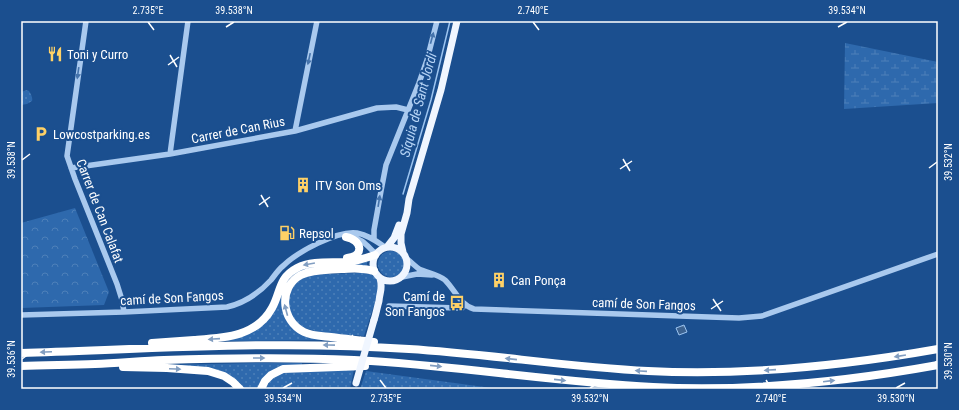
<svg xmlns="http://www.w3.org/2000/svg" width="959" height="410" viewBox="0 0 959 410" font-family="'Roboto Condensed',sans-serif">
<style>
.grass{fill:url(#grass-dots)}
.forest{fill:url(#forest-crowns)}
.wetland{fill:url(#wetland-marsh)}
.water{fill:url(#water-ripples);stroke:#9cc4f0}
.lines{fill:none;stroke-linecap:round;stroke-linejoin:round}
.stream{stroke:#9cc4f0;stroke-width:1.5}
.minor{stroke:#a9c9ee;stroke-width:5.5}
.major{stroke:#f0f6ff;stroke-width:7}
.highway{stroke:#fff;stroke-width:8}
.major-bridge{stroke:#f0f6ff;stroke-width:7}
.oneway{fill:#4674ac}
.oneway2{fill:#829ec1}
.ticks{fill:none;stroke:#fff;stroke-width:1.5}
.labels{text-anchor:middle;dominant-baseline:central;stroke-width:4;stroke-linejoin:round;paint-order:stroke}
.poi-label{font-size:13px;fill:#fff;stroke:#1b4f8f;text-anchor:start}
.street-label{font-size:13px;fill:#fff;stroke:#1b4f8f}
.water-label{font-size:14px;font-style:italic;fill:#b5d3f5;stroke:#1b4f8f}
.neatline{fill:none;stroke:#fff;stroke-width:1.5}
.ticks-label{font-size:10px;text-anchor:middle;fill:#fff}
</style>
<defs>
<pattern id="grass-dots" width="8" height="8" patternUnits="userSpaceOnUse"><rect width="8" height="8" fill="#2e69ad"/><path d="M2 2h.1M6 6h.1" fill="none" stroke="#4d80b9" stroke-width="1.8" stroke-linecap="round"/></pattern>
<pattern id="forest-crowns" width="20" height="18" patternUnits="userSpaceOnUse"><rect width="20" height="18" fill="#2e69ad"/><path d="M2 6a3 3 0 1 1 6 0M12 15a3 3 0 1 1 6 0" fill="none" stroke="#4d80b9"/></pattern>
<pattern id="wetland-marsh" width="20" height="14" patternUnits="userSpaceOnUse"><rect width="20" height="14" fill="#2e69ad"/><path d="M1 5h8M5 5V1M11 12h8M15 12V8" fill="none" stroke="#4d80b9"/></pattern>
<pattern id="water-ripples" width="26" height="14" patternUnits="userSpaceOnUse"><rect width="26" height="14" fill="#3c6290"/><path d="M2 4q2-2 4 0t4 0M15 11q2-2 4 0t4 0" fill="none" stroke="#597aa1"/></pattern>
</defs>
<rect width="100%" height="100%" fill="#1b4f8f"/>
<path class="grass" d="M27,90L29,91C31,94 33,98 32,101L27,104L21,105V92Z
M378 264a13 13 0 1 1 26 0a13 13 0 1 1-26 0Z
M367,261V266L296,274L283,311L288,323L330,340L224,341L256,329L286,283L295,273L304,268Z
M363,273L371,274L375,277L377,280L379,290L364,336C348,335 317,334 303,327C295,323 290,314 289,305C288,299 290,293 293,287C303,273 320,274 335,274C344,273 353,273 363,273Z
M259,363H302V365H291L258,389H245L239,382L230,376L167,365Z
M354,369L350,389H265C269,381 274,377 281,373Z
M366,371L499,389H360Z"/>
<path class="forest" d="M75,208L109,292L104,305L21,308V223Z"/>
<path class="wetland" d="M845,43L938,62V103L844,109Z"/>
<path class="water" d="M684,325L687,332L679,335L676,328Z"/>
<g class="lines">
<path class="stream" d="M403,194L431,100L450,21"/>
<path class="minor" d="M86,21L67,156L75,179L117,284L122,300L124,312
M295,131L317,21
M170,154L188,21
M71,168L170,154L295,131L377,108L396,107L408,110
M351,237C362,238 368,247 376,254
M374,240V230L381,191L386,165L419,83L427,60L437,21
M407,259C411,262 415,266 419,269C428,273 438,274 445,280C455,290 460,305 474,309L739,318L762,316L938,254
M402,277L417,274L432,275
M389,306L459,308H462L465,304
M21,315L124,312L227,307C245,303 259,293 271,280C275,275 278,270 283,266C297,252 338,230 357,233C368,235 376,241 385,247"/>
<path class="major" d="M373 264a17 17 0 1 1 34 0a17 17 0 1 1-34 0Z
M387,247L394,238L399,225
M403,252L401,243V234L407,213L409,199L441,90L457,21
M374,320C376,314 377,308 379,301C380,290 383,289 380,278"/>
<path class="highway" d="M346,237C362,240 365,256 347,258
M374,342C359,340 345,339 331,337C322,336 312,336 304,332C281,321 278,287 301,275C313,269 328,270 341,269C348,269 355,268 362,269C366,269 370,270 374,271
M152,343C166,342 180,341 194,340C224,338 256,337 272,308C281,292 278,278 297,268C312,260 332,263 348,262C357,261 366,258 375,255
M21,353C150,349 280,340 409,349C489,354 568,367 648,371C745,376 842,366 938,349
M21,366C46,365 70,365 95,364C118,363 141,361 164,360C227,358 291,357 354,360C454,365 553,382 653,387C748,392 844,382 938,365
M123,367L167,368L208,371L224,376L233,382L240,389
M261,389L265,381L271,375L283,369L365,366"/>
<path class="major-bridge" d="M356,383L374,320"/>
</g>
<defs><path id="oneway-solid" d="M-6-.8H1V-3.2L6.5 0L1 3.2V.8H-6Z"/></defs>
<g class="oneway">
<use href="#oneway-solid" transform="translate(432 38) rotate(-75)"/>
<use href="#oneway-solid" transform="translate(309 59) rotate(102)"/>
<use href="#oneway-solid" transform="translate(78 73) rotate(98)"/>
<use href="#oneway-solid" transform="translate(379 201) rotate(-81)"/>
</g>
<g class="oneway2">
<use href="#oneway-solid" transform="translate(309 264) rotate(170)"/>
<use href="#oneway-solid" transform="translate(286 310) rotate(-105)"/>
<use href="#oneway-solid" transform="translate(214 339) rotate(176)"/>
<use href="#oneway-solid" transform="translate(329 345) rotate(-179)"/>
<use href="#oneway-solid" transform="translate(46 352) rotate(178)"/>
<use href="#oneway-solid" transform="translate(900 356) rotate(171)"/>
<use href="#oneway-solid" transform="translate(259 358)"/>
<use href="#oneway-solid" transform="translate(511 359) rotate(-174)"/>
<use href="#oneway-solid" transform="translate(436 366) rotate(6)"/>
<use href="#oneway-solid" transform="translate(175 369) rotate(3)"/>
<use href="#oneway-solid" transform="translate(770 370) rotate(176)"/>
<use href="#oneway-solid" transform="translate(641 371) rotate(-176)"/>
<use href="#oneway-solid" transform="translate(560 380) rotate(6)"/>
<use href="#oneway-solid" transform="translate(829 381) rotate(-7)"/>
</g>
<path class="ticks" d="M148,22L154,30M533,22L539,30M226,27L234,22M838,27L847,22M170,55L177,67M168,65L179,57M623,159L630,171M22,160L30,154M929,168L937,162M620,169L632,161M261,195L268,207M259,205L270,197M713,299L721,311M711,309L723,301M352,335L359,347M349,345L361,337M22,359L30,353M929,367L937,361M380,380L386,388M766,380L771,388M283,388L292,383M590,388L598,383M896,388L905,383"/>
<defs>
<symbol id="restaurant-bare" viewBox="-9 -9 18 18"><path d="M-5-6h1v4h1v-4h1v4h1v-4h1v5L-1.5 .5V6h-2V.5L-5-1ZM5-6V6H3V1.5H1.5Q1.5-4 5-6Z" fill="#ffd166" stroke="#1b4f8f" stroke-width="2.5" paint-order="stroke"/></symbol>
<symbol id="parking-bare" viewBox="-9 -9 18 18"><path d="M-3.5-5.5H1a3.5 3.5 0 0 1 0 7H-1V5.5H-3.5ZM-1-3.4V-.6H.8a1.4 1.4 0 0 0 0-2.8Z" fill="#ffd166" stroke="#1b4f8f" stroke-width="2.5" paint-order="stroke"/></symbol>
<symbol id="building-bare" viewBox="-9 -9 18 18"><path d="M-4-6H4V6H1V3H-1V6H-4ZM-2.5-4.3h1.7v1.8h-1.7ZM.8-4.3h1.7v1.8H.8ZM-2.5-1h1.7V.8h-1.7ZM.8-1h1.7V.8H.8Z" fill="#ffd166" stroke="#1b4f8f" stroke-width="2.5" paint-order="stroke"/></symbol>
<symbol id="fuel-bare" viewBox="-9 -9 18 18"><path d="M-5.5-6h7V0h2V4h1.3V-2.5L3-4.5l.8-.8L6-3V5H2.5V1h-1V6h-7ZM-4.2-4.7v3.2H.2V-4.7Z" fill="#ffd166" stroke="#1b4f8f" stroke-width="2.5" paint-order="stroke"/></symbol>
<symbol id="bus-bare" viewBox="-9 -9 18 18"><path d="M-5-6H5V4H4V6H2V4H-2V6H-4V4H-5ZM-3.5-4V0h7V-4ZM-3.5 1.2v1.5H-2V1.2ZM2 1.2v1.5H3.5V1.2Z" fill="#ffd166" stroke="#1b4f8f" stroke-width="2.5" paint-order="stroke"/></symbol>
</defs>
<g fill-rule="evenodd">
<use href="#restaurant-bare" x="44" y="43" width="22" height="22"/>
<use href="#parking-bare" x="30" y="123" width="22" height="22"/>
<use href="#building-bare" x="292" y="174" width="22" height="22"/>
<use href="#fuel-bare" x="276" y="222" width="22" height="22"/>
<use href="#building-bare" x="488" y="269" width="22" height="22"/>
<use href="#bus-bare" x="446" y="292" width="22" height="22"/>
</g>
<g class="labels">
<g class="poi-label">
<text x="67" y="54">Toni y Curro</text>
<text x="53" y="134">Lowcostparking.es</text>
<text x="315" y="185">ITV Son Oms</text>
<text x="299" y="233">Repsol</text>
<text x="511" y="280">Can Ponça</text>
<text x="445" y="296" text-anchor="end">Camí de<tspan x="445" dy="15">Son Fangos</tspan></text>
</g>
<g class="street-label">
<text transform="translate(238 130) rotate(-11)">Carrer de Can Rius</text>
<text transform="translate(100 211) rotate(69)">Carrer de Can Calafat</text>
<text transform="translate(172 298) rotate(-3)">camí de Son Fangos</text>
<text transform="translate(644 304) rotate(2)">camí de Son Fangos</text>
</g>
<g class="water-label">
<text transform="translate(418 105) rotate(-75)">Síquia de Sant Jordi</text>
</g>
</g>
<rect width="959" height="410" fill="none" stroke="#1b4f8f" stroke-width="44"/>
<rect x="22" y="22" width="915" height="366" class="neatline"/>
<g class="ticks-label">
<text x="148" y="14">2.735°E</text>
<text x="234" y="14">39.538°N</text>
<text x="533" y="14">2.740°E</text>
<text x="847" y="14">39.534°N</text>
<text transform="translate(11 160) rotate(-90)" y="4">39.538°N</text>
<text transform="translate(948 162) rotate(-90)" y="4">39.532°N</text>
<text transform="translate(11 359) rotate(-90)" y="4">39.536°N</text>
<text transform="translate(948 361) rotate(-90)" y="4">39.530°N</text>
<text x="283" y="402">39.534°N</text>
<text x="386" y="402">2.735°E</text>
<text x="590" y="402">39.532°N</text>
<text x="771" y="402">2.740°E</text>
<text x="896" y="402">39.530°N</text>
</g>
</svg>
